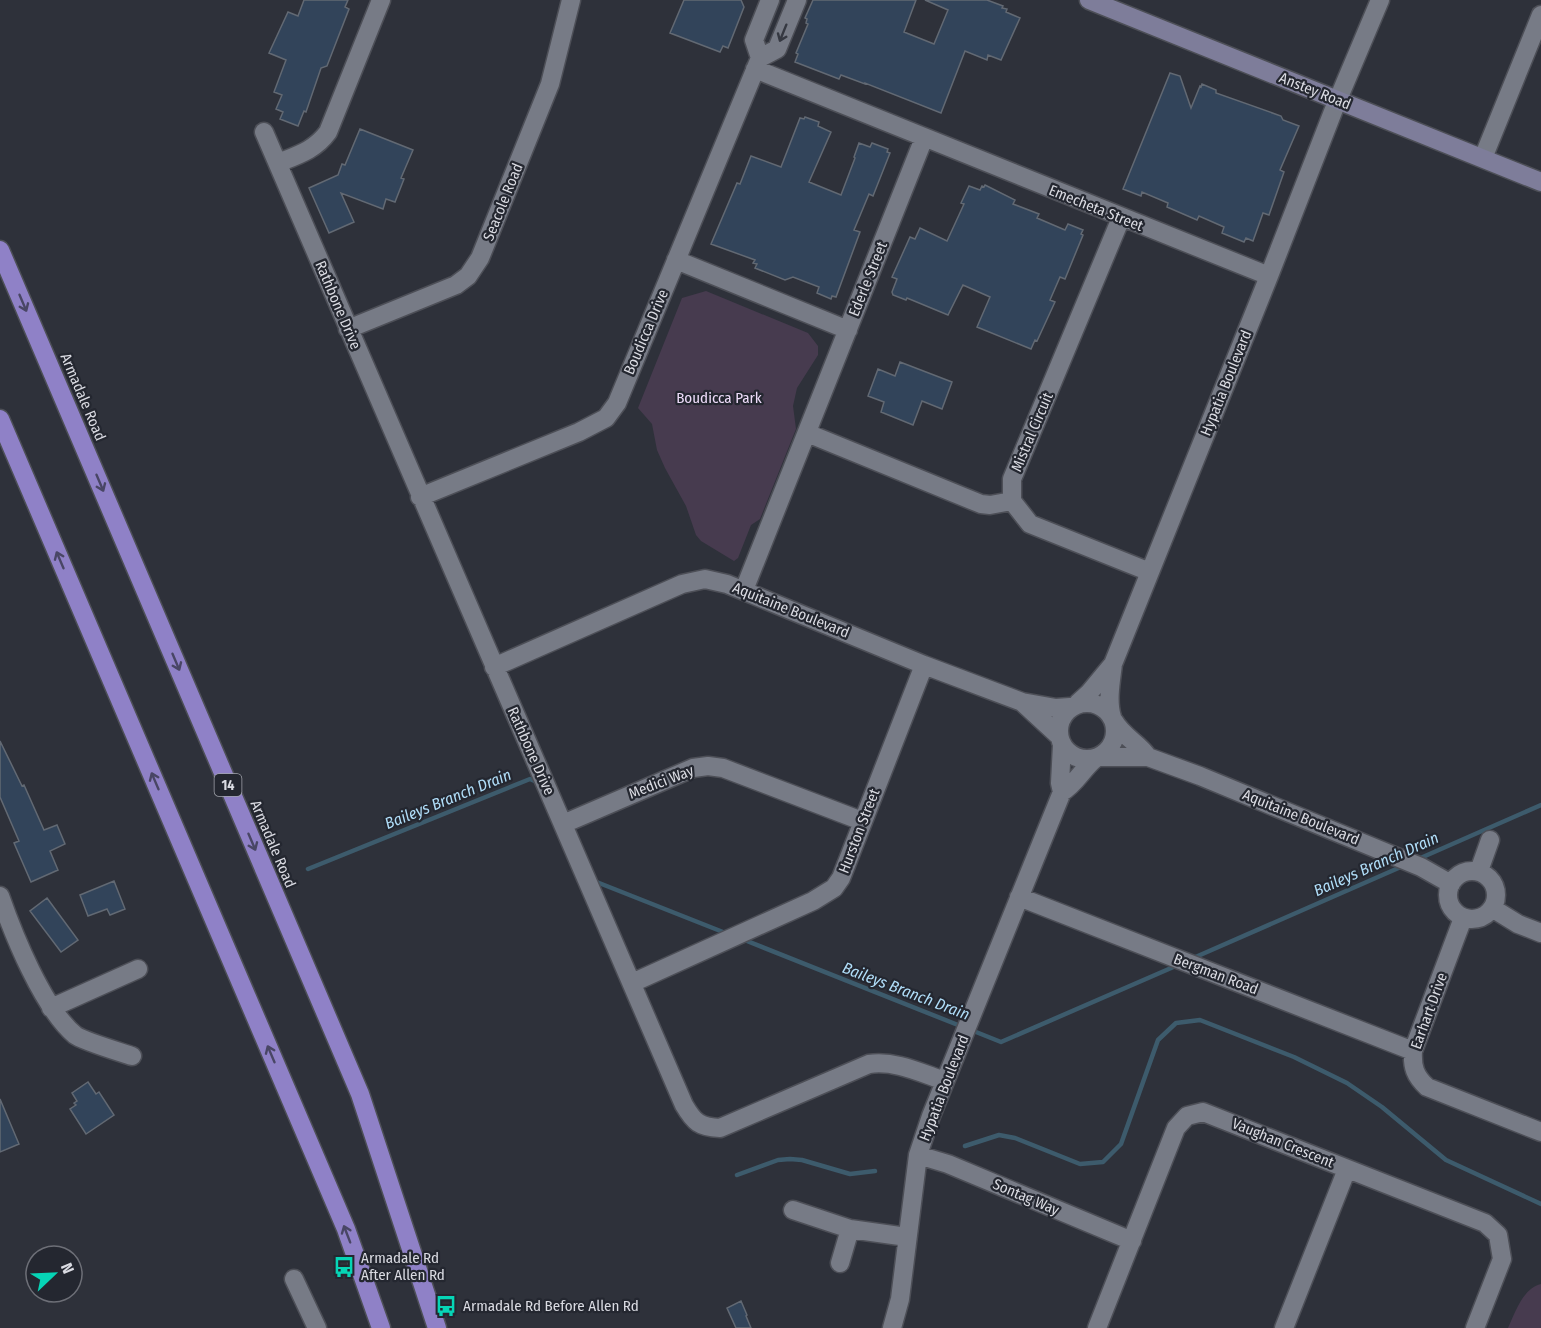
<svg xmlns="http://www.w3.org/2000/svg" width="1541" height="1328" viewBox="0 0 1541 1328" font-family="'Fira Sans Condensed',sans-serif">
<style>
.green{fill:#473b4f}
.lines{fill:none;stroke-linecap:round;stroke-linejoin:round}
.stream{stroke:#3d5b6c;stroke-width:4.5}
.building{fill:#32445a;stroke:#626973;stroke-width:1.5}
.street-casing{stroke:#4d4f57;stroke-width:21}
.secondary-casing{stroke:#4d4f57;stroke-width:21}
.highway-casing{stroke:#4d4f57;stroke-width:21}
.street{stroke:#777b86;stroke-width:18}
.secondary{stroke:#7e7d9a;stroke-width:18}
.highway{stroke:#8f81c7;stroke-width:18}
.oneway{stroke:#353841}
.oneway2{stroke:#494665}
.labels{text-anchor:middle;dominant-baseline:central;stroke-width:4.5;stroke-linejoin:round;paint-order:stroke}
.shield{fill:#242730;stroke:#a3a5ad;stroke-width:1.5}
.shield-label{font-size:14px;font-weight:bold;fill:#dadbe2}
.street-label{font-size:15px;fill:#dadbe2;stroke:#242730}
.park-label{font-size:15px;fill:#eedcfa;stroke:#242730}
.poi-label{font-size:15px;fill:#dadbe2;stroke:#242730;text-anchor:start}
.water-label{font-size:16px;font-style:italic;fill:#b0ddf8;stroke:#242730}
</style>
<rect width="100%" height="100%" fill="#2e313a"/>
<path class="green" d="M706,291L808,333L818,346V355L797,388L793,406L796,429L760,519L751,525L738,558L734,561L701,541L696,535L686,506L665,468L657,450L652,424L638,408L682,298Z
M1541,1284V1328H1508C1515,1313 1523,1288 1541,1284Z"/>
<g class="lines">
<path class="stream" d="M1416,860L1541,805
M308,869L530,779L539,783
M594,881L728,934
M742,939L963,1027
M1191,959L1403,866
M971,1030L1001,1042L1178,965
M965,1146L999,1135L1015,1138L1080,1164L1103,1162L1121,1144L1158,1040L1176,1023L1200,1020L1294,1057L1347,1083L1382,1107L1446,1160L1541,1204
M737,1175L778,1160L790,1159L802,1160L850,1174L875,1171"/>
</g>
<path class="building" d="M304,0H348L345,7L349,9L327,66L321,68L306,112L304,111L298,126L280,119L283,112L276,109L282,95L274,92L286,60L269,53L288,12L298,16Z
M684,0H741L744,7L728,48L723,46L720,52L670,33Z
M813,0H916L904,32L934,44L948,10L925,0H987L1003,6L1002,8L1007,9L1006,12L1020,18L1001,60L988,55L987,60L965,51L941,113L865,83V84L841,75L839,79L795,62L798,54L796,53L808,24L806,23L807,19L805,18Z
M1170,73L1180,76L1191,108L1200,86L1201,87L1202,84L1216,90V93L1281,116L1283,120L1299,126L1280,170L1284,172L1269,215L1263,213L1253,241L1246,238L1244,242L1222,233L1224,227L1199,216L1197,220L1167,207L1168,203L1142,192L1141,196L1123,189Z
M805,117L819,122L818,126L831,132L809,182L841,195L855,158L854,157L859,143L870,147L872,143L888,149L887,152L890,153L873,196L869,194L854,230L860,232L836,297L832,296L831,299L817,293L819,287L793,277L785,280L755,268L757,264L753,263L755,260L711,244L737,183L740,184L751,156L781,167L800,118L804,119Z
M360,129L413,150L401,178L404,179L395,202L386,199L383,209L341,193L354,222L329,233L309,188L338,175L342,164L345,165Z
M985,185L1015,200L1013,204L1039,214L1037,218L1065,230L1068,224L1083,230L1081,234L1083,235L1065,279L1060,277L1050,300L1055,302L1037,341L1035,340L1031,349L977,327L990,297L963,285L948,315L907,298L906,300L893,295L892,292L897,279L892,277L910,237L915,239L920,228L947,241L964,204L961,203L969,186L980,190L982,186L984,187Z
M900,362L952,382L942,409L922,401L913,425L881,412L884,402L868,396L878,369L895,376Z
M0,741L22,786L24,785L44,830L57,825L65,844L50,851L58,870L31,882L14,843L19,841L0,797Z
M114,881L125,909L110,915L107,909L88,916L80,895Z
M47,898L78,940L61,952L30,911Z
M88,1082L96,1094L99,1092L114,1115L86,1134L70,1109L76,1105L74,1103L77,1101L72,1093Z
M0,1099L19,1144L0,1152Z
M741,1301L747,1315L746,1316L751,1328H736L727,1308Z"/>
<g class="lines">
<defs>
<path id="street" d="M760,58L754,40L770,0
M755,69L1269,276
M264,132L684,1105C694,1122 699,1127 720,1128L869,1064C895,1060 921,1073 945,1081
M1483,158L1541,15
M278,163C298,155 315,150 328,132L381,0
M1121,218L1012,479V501L1030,524L1150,572
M676,260L848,330
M348,329L456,285L468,276L480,258L550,84L571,0
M807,433L981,504L990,505L1012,501
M420,497L579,432L606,418L617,403L760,58L777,49L797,0
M744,590L924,138
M494,667L682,584L705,579L727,584L924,665L1022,702L1056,708L1070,707
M1022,702L1059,736
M1059 731a28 28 0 1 1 56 0a28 28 0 1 1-56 0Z
M1078,703L1089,693L1113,664
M1112,717C1107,701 1111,681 1113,664L1269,276L1334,109L1380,0
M1114,721C1123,737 1139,743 1148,757
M1098,757H1148L1200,776L1421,867L1451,884
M1062,792C1076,784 1083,768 1096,758
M563,824L693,768L708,766L723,768L862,821
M1448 895a24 24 0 1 1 48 0a24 24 0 1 1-48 0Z
M1479,871L1490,840
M0,896C14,936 43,1008 75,1035C83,1041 120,1052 132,1056
M1019,897L1413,1051
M1492,908L1518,924L1541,933
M1463,918L1413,1051C1412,1067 1415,1076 1427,1087L1541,1132
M632,983L813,901L834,888L841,878L924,665
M51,1008L138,969
M918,1155L948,1164L1132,1241
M793,1210L850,1229L907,1237
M840,1263L850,1229
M294,1279L317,1328
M892,1328L900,1299L918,1155L931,1116L1062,792L1060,783L1062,745
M1097,1328L1176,1128L1187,1116L1203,1112L1485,1223L1498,1235L1502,1259L1475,1328
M1284,1328L1347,1169"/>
<path id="secondary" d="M1089,0L1541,182"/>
<path id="highway" d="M0,250L360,1094L437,1328
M0,419L346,1229L381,1328"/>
</defs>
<use href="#street" class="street-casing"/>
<use href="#secondary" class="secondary-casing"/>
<use href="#highway" class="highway-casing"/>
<use href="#street" class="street"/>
<use href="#secondary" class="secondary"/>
<use href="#highway" class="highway"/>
</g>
<defs><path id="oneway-shaft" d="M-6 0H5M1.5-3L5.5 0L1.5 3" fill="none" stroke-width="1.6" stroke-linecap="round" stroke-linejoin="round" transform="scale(1.5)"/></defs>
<use class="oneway" href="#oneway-shaft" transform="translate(783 33) rotate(112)"/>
<g class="oneway2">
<use href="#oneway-shaft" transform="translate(23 303) rotate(67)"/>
<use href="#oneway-shaft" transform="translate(100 483) rotate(67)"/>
<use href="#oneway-shaft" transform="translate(60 560) rotate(-113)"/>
<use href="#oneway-shaft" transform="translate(176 662) rotate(67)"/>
<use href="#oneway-shaft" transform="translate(155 781) rotate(-113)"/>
<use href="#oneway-shaft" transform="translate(252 842) rotate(67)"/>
<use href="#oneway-shaft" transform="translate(271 1054) rotate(-113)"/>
<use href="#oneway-shaft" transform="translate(347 1234) rotate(-111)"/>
</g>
<defs>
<symbol id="bus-bare" viewBox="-9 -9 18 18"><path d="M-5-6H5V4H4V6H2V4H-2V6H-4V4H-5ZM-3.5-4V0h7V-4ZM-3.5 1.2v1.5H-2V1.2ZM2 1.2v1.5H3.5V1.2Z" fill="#06d5b6" stroke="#242730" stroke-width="2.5" paint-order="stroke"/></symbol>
</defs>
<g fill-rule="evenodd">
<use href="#bus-bare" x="329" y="1252" width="30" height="30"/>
<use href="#bus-bare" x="431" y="1291" width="30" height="30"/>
</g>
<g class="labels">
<rect class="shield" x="214.5" y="774" width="27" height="22" rx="4.5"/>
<g class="shield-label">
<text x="228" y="785">14</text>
</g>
<g class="street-label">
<text transform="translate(1315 91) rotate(22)">Anstey Road</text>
<text transform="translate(503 202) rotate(-68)">Seacole Road</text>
<text transform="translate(1096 208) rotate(22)">Emecheta Street</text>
<text transform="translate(868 279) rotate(-68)">Ederle Street</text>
<text transform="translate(338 305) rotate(67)">Rathbone Drive</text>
<text transform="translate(646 332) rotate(-67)">Boudicca Drive</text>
<text transform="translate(1226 383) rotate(-68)">Hypatia Boulevard</text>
<text transform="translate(83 397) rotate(67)">Armadale Road</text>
<text transform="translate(1032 432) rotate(-67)">Mistral Circuit</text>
<text transform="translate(791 610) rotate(22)">Aquitaine Boulevard</text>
<text transform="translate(531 751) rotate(66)">Rathbone Drive</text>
<text transform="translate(661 782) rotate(-21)">Medici Way</text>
<text transform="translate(1301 817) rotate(22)">Aquitaine Boulevard</text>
<text transform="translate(859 831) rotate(-69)">Hurston Street</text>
<text transform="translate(273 844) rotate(67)">Armadale Road</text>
<text transform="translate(1216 974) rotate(21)">Bergman Road</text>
<text transform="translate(1429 1011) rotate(-70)">Earhart Drive</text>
<text transform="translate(944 1088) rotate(-69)">Hypatia Boulevard</text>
<text transform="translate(1283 1143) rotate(22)">Vaughan Crescent</text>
<text transform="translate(1026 1197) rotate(23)">Sontag Way</text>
</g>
<g class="park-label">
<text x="719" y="398">Boudicca Park</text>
</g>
<g class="poi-label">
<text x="361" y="1258">Armadale Rd<tspan x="361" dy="17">After Allen Rd</tspan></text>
<text x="463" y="1306">Armadale Rd Before Allen Rd</text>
</g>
<g class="water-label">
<text transform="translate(448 799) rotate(-22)">Baileys Branch Drain</text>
<text transform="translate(1376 864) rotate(-24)">Baileys Branch Drain</text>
<text transform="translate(906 991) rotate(21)">Baileys Branch Drain</text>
</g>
</g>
<g transform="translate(54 1274) rotate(67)"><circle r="28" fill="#242730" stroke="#6d6f77" stroke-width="1.5"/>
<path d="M0-4.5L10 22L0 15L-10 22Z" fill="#06d5b6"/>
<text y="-9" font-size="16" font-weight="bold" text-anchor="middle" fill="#dadbe2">N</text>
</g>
</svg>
